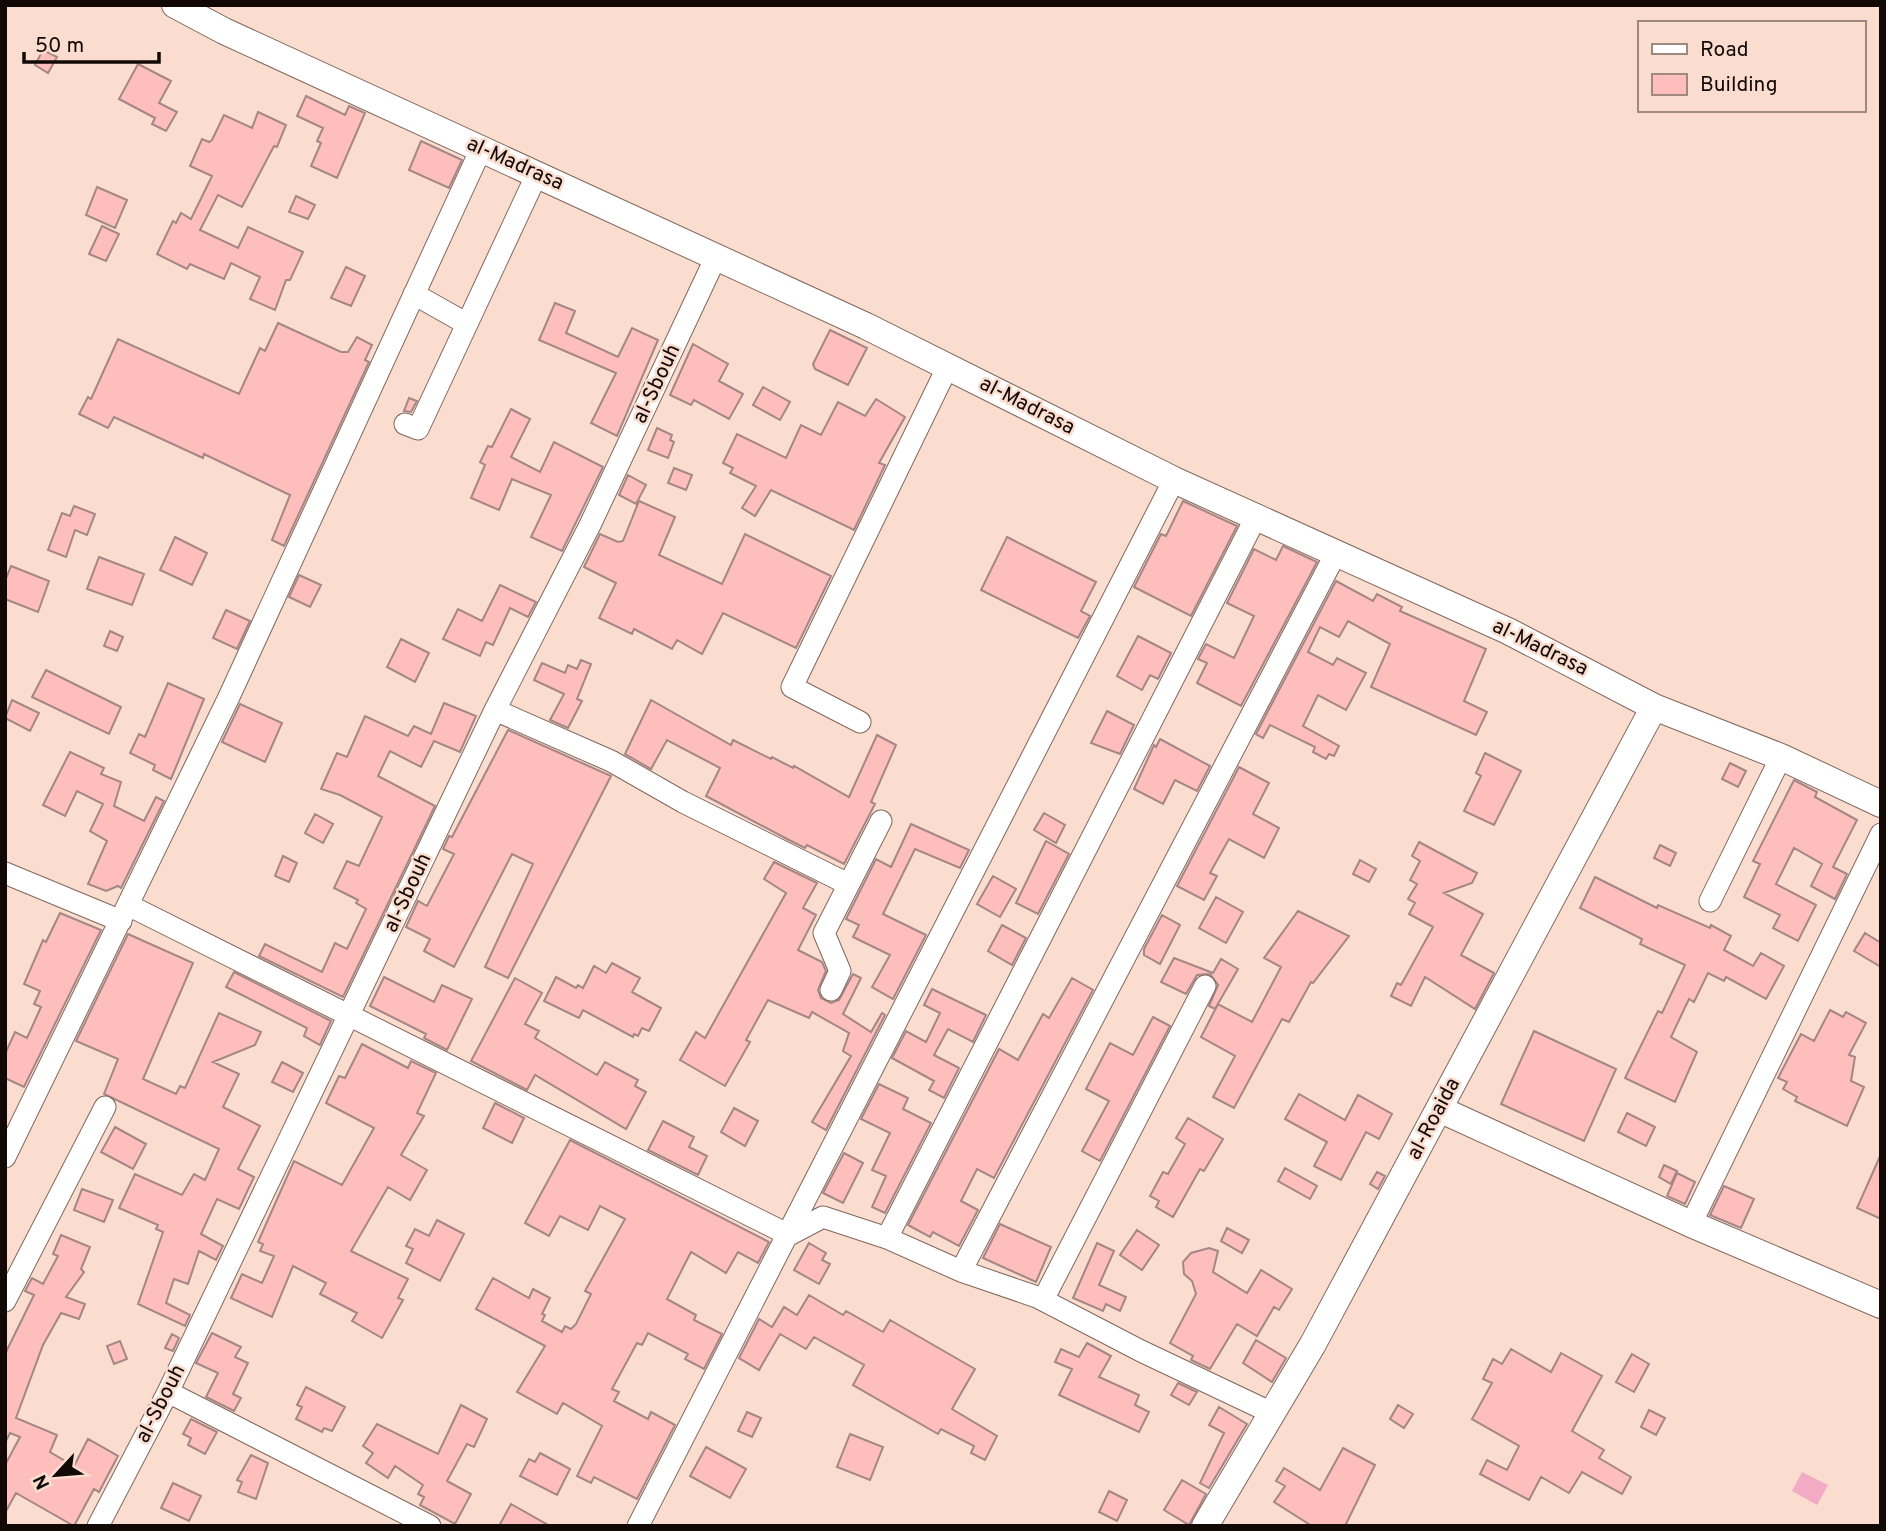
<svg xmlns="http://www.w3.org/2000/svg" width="1886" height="1531" viewBox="0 0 1886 1531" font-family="Overpass,sans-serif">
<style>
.water{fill:#f3abc5}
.building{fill:#fdbebc;stroke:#a48685;stroke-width:2}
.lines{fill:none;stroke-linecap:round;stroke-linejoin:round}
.minor-casing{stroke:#81675c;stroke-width:23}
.tertiary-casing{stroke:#81675c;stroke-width:28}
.minor{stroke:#fff;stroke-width:21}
.tertiary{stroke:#fff;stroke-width:26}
.labels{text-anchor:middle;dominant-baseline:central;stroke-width:5;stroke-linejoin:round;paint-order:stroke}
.street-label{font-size:21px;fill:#120906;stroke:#fbddd0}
</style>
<rect width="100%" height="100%" fill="#fbddd0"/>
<path class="water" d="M1802,1472L1828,1485L1817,1505L1792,1491Z"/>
<path class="building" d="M43,50L57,57L48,73L35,65Z
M138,64L171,81L159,103L177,112L166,131L152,124L155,118L119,99Z
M306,96L345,115L349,106L365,113L337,178L311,166L321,143L317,141L323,128L297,116Z
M258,112L286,125L277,147L274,146L242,207L218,195L200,230L238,248L248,227L303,252L290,280H286L275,310L250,299L260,277L231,263L224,279L190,264L187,269L157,254L173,221L176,223L181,213L191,219L212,176L190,166L202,139L209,142L212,140L224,115L252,128Z
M421,141L462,160L449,188L409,170Z
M97,187L127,200L115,228L86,215Z
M296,196L315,205L308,219L289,212Z
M102,226L119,234L106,261L89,254Z
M346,267L365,276L351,306L331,298Z
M555,303L575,311L566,333L618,357L632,328L658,340L617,436L591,423L616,373L539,340Z
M278,323L341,352H348L357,337L372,345L365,360L369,362L284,546L272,540L290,495L204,454L203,458L114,417L108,428L79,414L88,397L91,399L118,339L239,394L260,348L265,351Z
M830,330L867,348L848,385L815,369L813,364Z
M693,344L728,364L719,381L743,394L729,419L694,400L691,405L670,395Z
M763,387L790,402L780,420L753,405Z
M409,398L417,401L411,412L404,411Z
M876,399L905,417L879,463L885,465L854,530L771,490L755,516L742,508L756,486L730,473L733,468L723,463L737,434L786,458L801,425L821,435L838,402L865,416Z
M511,409L530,419L511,457L540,472L554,442L603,467L562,551L531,537L551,495L512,479L499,510L471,498L485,465L480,462L488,446L492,447Z
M657,428L672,435L670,440L674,442L668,458L648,450Z
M674,468L692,475L686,490L668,483Z
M628,475L646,485L636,504L619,495Z
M639,501L675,517L659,555L722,584L745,534L831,576L796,648L723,613L702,654L677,640L672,649L634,629L632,634L599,618L616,583L584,567L600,534L618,542L623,541Z
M1183,501L1237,526L1191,616L1134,587L1161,534L1166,536Z
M74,506L95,514L87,535L75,530L66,557L48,550L62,513L70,516Z
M175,537L207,553L192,585L160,570Z
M1007,537L1096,582L1081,611L1090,616L1078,638L981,590Z
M1283,546L1317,562L1241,706L1197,683L1207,663L1198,659L1206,644L1234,658L1254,616L1227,603L1254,549L1276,560Z
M99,557L144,574L132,605L87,589Z
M11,566L49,581L38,612L5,599V581Z
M299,575L321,585L310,607L289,597Z
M1336,581L1373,601L1377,594L1402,607L1400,611L1486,649L1464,701L1487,712L1476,735L1371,687L1390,644L1348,621L1339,637L1320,627L1308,652L1333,665L1337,658L1366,673L1346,710L1318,695L1303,726L1339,746L1334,756L1329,754L1326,759L1313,752L1315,747L1270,725L1263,738L1256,734Z
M500,585L536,602L528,617L510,608L493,645L486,642L480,656L443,639L458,609L482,621Z
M226,610L250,621L237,649L213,638Z
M110,631L123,637L117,651L104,646Z
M1138,636L1171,653L1158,679L1150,675L1142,690L1117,676Z
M401,639L429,653L415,682L387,667Z
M581,660L591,664L577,699L582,701L568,728L550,720L564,694L534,680L542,663L565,673L568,665L577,669Z
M46,670L121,707L109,734L32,697Z
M168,683L204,699L171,779L153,770L155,765L130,753L139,734L145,737Z
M12,700L39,713L30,731L5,718Z
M651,700L731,745L733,740L771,759L772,757L793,768L794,766L849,797L877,735L896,745L871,802L875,804L844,864L807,845L805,848L787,839L706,796L720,768L667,740L651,769L625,754Z
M444,703L476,716L460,752L434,741L421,767L390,751L378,776L435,806L343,997L259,956L265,944L322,972L335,943L347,949L366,909L356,903L358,900L334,888L347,861L359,866L382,817L340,795L321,789L337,753L347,757L365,716L408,736L414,726L431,734Z
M240,704L282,723L265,762L222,742Z
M1107,711L1134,725L1120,754L1091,743Z
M508,730L611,776L508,978L485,967L533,864L512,854L454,967L424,951L430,939L406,927L418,901L427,906L454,854L443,849L449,836L452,837Z
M1160,739L1210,766L1197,791L1175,780L1163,804L1134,789L1154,745L1156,747Z
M70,752L104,768L101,774L121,782L114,806L144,821L156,797L164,801L121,888L118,886L106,891L88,884L107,841L90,831L103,804L77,791L65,816L43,805Z
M1485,753L1521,771L1494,825L1464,811L1481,776L1476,773Z
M1730,763L1746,771L1738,787L1722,779Z
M1239,767L1269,783L1253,814L1279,828L1264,858L1229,839L1210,873L1217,876L1204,900L1177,886Z
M1794,780L1817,792L1815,797L1857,820L1833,867L1847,874L1835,899L1811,886L1822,864L1794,848L1776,884L1816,905L1798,941L1773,928L1780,915L1744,897L1760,864L1753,861Z
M1044,813L1065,825L1056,843L1034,830Z
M315,814L333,824L323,843L305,833Z
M911,824L969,850L960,868L915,849L883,914L926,935L893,999L872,987L890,955L853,937L859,925L846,919L876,859L891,867Z
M1046,841L1069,854L1038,914L1016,903Z
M1419,842L1477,873L1472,883L1444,893L1483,914L1461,955L1494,973L1475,1009L1425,977L1411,1006L1391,996L1397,983L1401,985L1433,927L1409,914L1415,903L1408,899L1417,884L1410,880L1420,861L1412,856Z
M1660,845L1676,853L1670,866L1654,858Z
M283,856L297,863L289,882L275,876Z
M1360,860L1376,869L1369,882L1353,874Z
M774,862L817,883L803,908L816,915L798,950L822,962L826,971L818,990L821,998L831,1003L839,1000L853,974L861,978L843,1014L871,1032L882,1013L885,1015L826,1130L812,1122L851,1056L843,1051L849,1033L812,1012L809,1018L768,1000L746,1040L750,1042L725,1086L680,1060L696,1032L705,1038L786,893L764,879Z
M993,876L1016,889L1000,917L977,904Z
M1595,877L1657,908L1658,905L1710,928L1711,925L1731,936L1724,950L1753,966L1761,953L1784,966L1766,999L1726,977L1724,981L1708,973L1694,1002L1689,999L1671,1037L1697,1052L1675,1102L1625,1078L1658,1011L1662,1013L1685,965L1640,944L1642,939L1580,908Z
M1216,897L1243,912L1226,943L1199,928Z
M1298,911L1349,936L1313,983L1311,982L1289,1022L1282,1019L1234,1108L1213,1097L1235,1056L1201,1037L1218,1004L1252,1022L1281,967L1264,958Z
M60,913L101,930L24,1087L5,1078V1054L15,1032L27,1038L41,1007L34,1004L40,991L24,984L43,940L46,942Z
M1162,915L1180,925L1160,964L1144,955V949Z
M1002,925L1026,938L1012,965L988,951Z
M1865,933L1881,943V967L1854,951Z
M128,934L193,963L143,1079L176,1094L180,1086L185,1088L219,1013L261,1032L255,1045L213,1062L239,1074L223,1107L260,1126L238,1169L254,1177L239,1209L217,1199L201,1234L223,1246L216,1260L199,1251L188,1284L174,1279L166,1303L190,1315L185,1326L138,1304L163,1232L156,1229L158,1225L119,1208L135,1174L182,1195L194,1174L205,1180L219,1149L104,1094L118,1059L76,1041Z
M1174,958L1213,973L1221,959L1238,969L1215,1009L1209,1006L1218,985L1210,974L1197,975L1186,994L1161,982Z
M612,963L640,978L632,992L661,1008L649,1031L642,1028L638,1036L634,1034L633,1037L583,1010L579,1018L544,1001L556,977L576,988L578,985L583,988L594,966L606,973Z
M234,972L331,1021L320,1045L304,1036L307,1028L226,987Z
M384,977L434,1002L442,985L472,999L447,1050L424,1038L426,1034L370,1006Z
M515,978L542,993L525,1024L539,1031L535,1038L597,1075L605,1062L638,1080L635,1086L646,1092L626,1129L535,1075L527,1090L471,1061Z
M1072,978L1093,990L994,1178L977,1169L961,1201L978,1210L959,1246L933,1232L930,1237L908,1225L999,1049L1018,1060L1043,1014L1049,1018Z
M932,989L986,1015L973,1042L948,1029L934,1055L959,1068L944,1098L929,1090L934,1081L892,1058L906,1031L926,1042L940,1013L924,1005Z
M1830,1010L1843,1017L1846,1012L1866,1023L1849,1055L1855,1057L1851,1081L1864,1087L1847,1126L1795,1101L1797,1097L1783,1089L1787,1082L1778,1078L1801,1034L1814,1041Z
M1153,1017L1170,1026L1100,1161L1082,1151L1109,1101L1086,1089L1110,1043L1133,1055Z
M1534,1031L1616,1069L1584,1141L1501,1104Z
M362,1044L408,1068L411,1061L436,1073L417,1113L424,1116L401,1155L427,1170L410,1200L388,1187L351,1251L408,1279L398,1298L403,1300L382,1338L352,1321L357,1313L320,1294L326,1283L293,1266L272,1317L231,1298L242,1274L262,1283L274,1256L260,1251L263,1244L258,1242L294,1161L342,1185L374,1128L326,1103L339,1076L345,1078Z
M282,1062L303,1073L293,1092L272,1082Z
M879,1084L908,1098L903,1109L931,1123L885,1213L872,1207L886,1176L872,1170L890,1133L861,1119Z
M1299,1094L1345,1120L1358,1095L1392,1114L1379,1139L1366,1132L1341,1180L1314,1166L1327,1142L1285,1119Z
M495,1103L524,1118L512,1143L483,1128Z
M734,1108L758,1121L745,1146L721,1132Z
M1627,1113L1655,1127L1646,1146L1618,1132Z
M1188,1118L1223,1139L1204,1171L1200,1169L1173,1217L1156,1207L1159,1201L1150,1196L1163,1172L1168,1174L1185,1144L1176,1138Z
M663,1121L694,1137L689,1147L707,1156L698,1175L648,1150Z
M115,1127L146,1144L133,1169L101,1152Z
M570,1140L769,1242L758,1263L738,1252L726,1273L691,1252L667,1299L696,1315L694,1320L722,1334L704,1369L685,1359L688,1354L648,1333L642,1345L637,1343L612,1389L619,1392L614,1401L648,1419L651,1412L675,1425L637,1499L594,1477L591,1483L577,1476L602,1426L563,1403L557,1414L517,1392L545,1346L476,1309L493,1278L529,1298L533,1289L550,1298L542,1314L545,1315L542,1321L562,1332L565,1326L571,1329L576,1324L591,1294L585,1291L625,1219L600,1206L588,1230L560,1216L549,1236L525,1223Z
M844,1153L863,1163L843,1203L823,1193Z
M1881,1154V1219L1857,1208Z
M1664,1165L1677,1171L1671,1184L1659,1177Z
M1285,1168L1317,1186L1310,1199L1278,1181Z
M1377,1172L1385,1176L1378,1189L1370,1184Z
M1677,1173L1695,1182L1685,1204L1667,1196Z
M1724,1186L1754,1199L1741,1228L1710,1215Z
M82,1189L113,1200L104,1222L74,1210Z
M437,1220L464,1234L440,1281L406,1263L413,1249L406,1246L415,1229L429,1236Z
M1000,1224L1051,1247L1036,1282L983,1258Z
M1227,1228L1249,1240L1242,1253L1221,1241Z
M1137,1230L1159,1245L1142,1270L1120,1255Z
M61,1235L90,1247L81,1269L84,1272L66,1297L85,1304L79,1319L61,1313L43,1345L16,1418L57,1435L50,1452L74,1466L88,1439L118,1456L99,1492L94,1489L74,1526L16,1493L5,1513V1465L20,1437L10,1433L5,1443V1354L34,1295L25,1291L32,1278L43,1284L58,1256L53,1254Z
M809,1243L826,1253L822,1260L830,1264L819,1284L794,1270Z
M1097,1243L1114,1251L1099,1285L1126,1297L1120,1311L1106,1304L1103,1311L1073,1298Z
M1209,1248L1218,1251L1213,1272L1247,1293L1261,1270L1292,1289L1279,1310L1274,1307L1257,1336L1237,1324L1210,1369L1191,1360L1193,1356L1170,1343L1196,1294L1192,1281L1184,1274L1183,1262L1191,1253Z
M809,1295L843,1315L846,1311L883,1332L890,1320L975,1369L952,1409L997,1436L985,1460L971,1453L974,1446L941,1429L938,1434L853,1385L864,1365L814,1337L806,1349L780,1334L759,1370L739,1358L759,1319L772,1327L784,1307L797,1315Z
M212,1333L241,1347L235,1357L248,1363L233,1394L241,1398L234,1411L206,1397L218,1373L196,1363Z
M172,1334L179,1338L173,1351L165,1348Z
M1256,1340L1286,1358L1272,1382L1243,1363Z
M120,1341L127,1359L114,1364L107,1346Z
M1087,1343L1111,1356L1099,1377L1139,1395L1135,1405L1149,1412L1139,1432L1059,1395L1072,1369L1055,1362L1061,1349L1079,1357Z
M1511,1349L1551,1372L1561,1353L1602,1376L1572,1431L1604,1450L1599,1458L1631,1477L1622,1494L1582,1472L1569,1493L1541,1477L1529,1500L1480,1474L1487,1460L1507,1470L1519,1446L1472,1419L1492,1383L1483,1379L1493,1359L1502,1364Z
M1632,1354L1649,1364L1634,1392L1616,1382Z
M1178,1383L1197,1392L1189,1405L1171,1395Z
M306,1387L345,1407L332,1431L324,1428L322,1432L296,1419L302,1407L297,1405Z
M461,1405L487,1419L474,1447L467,1444L447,1481L471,1494L455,1524L420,1505L424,1497L418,1494L423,1485L395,1466L388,1478L366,1463L373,1453L363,1446L377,1424L438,1454Z
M1398,1405L1413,1414L1404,1428L1390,1419Z
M1219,1407L1247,1424L1209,1488L1200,1483L1224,1433L1209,1425Z
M1649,1410L1665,1418L1656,1435L1641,1427Z
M747,1412L761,1418L752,1437L738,1431Z
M191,1419L217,1432L205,1454L188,1445L191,1438L183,1434Z
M850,1434L883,1447L870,1480L837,1467Z
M706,1447L746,1469L730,1498L690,1476Z
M1343,1448L1375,1465L1345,1526H1312L1274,1502L1285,1486L1276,1481L1284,1468L1320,1490Z
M540,1453L570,1469L557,1495L520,1476L529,1459L535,1462Z
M251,1455L268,1463L256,1499L238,1492L242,1482L237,1480Z
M1182,1480L1206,1494L1189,1525L1164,1510Z
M173,1483L201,1496L189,1521L161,1508Z
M1109,1491L1127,1500L1117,1521L1099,1512Z
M511,1504L550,1526H499Z"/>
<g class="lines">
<defs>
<path id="minor" d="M414,294L467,324
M405,424L418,429L537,174
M495,710L611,761L683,802L848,884
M860,722L792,687L948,366
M5,873L121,921
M1710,901L1781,757
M128,905L789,1235L823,1217L887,1238L961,1271L1037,1297L1141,1351L1272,1413
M831,990L840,971L824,933L881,821
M5,1157L228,699L481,149
M1691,1224L1881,834
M887,1238L1255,519
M961,1271L1335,555
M1043,1300L1205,986
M5,1301L105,1107
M168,1392L430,1526
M98,1526L168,1392L495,710L590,525L715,259
M638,1526L1174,480"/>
<path id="tertiary" d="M175,5L224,31L866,326L1174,480L1508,631L1654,707L1781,757L1881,804
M1439,1109L1691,1224L1881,1305
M1205,1526L1313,1344L1654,707"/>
</defs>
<use href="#minor" class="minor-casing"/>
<use href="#tertiary" class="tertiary-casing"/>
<use href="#minor" class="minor"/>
<use href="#tertiary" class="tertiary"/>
</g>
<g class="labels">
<g class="street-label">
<text transform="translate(515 164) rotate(24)">al-Madrasa</text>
<text transform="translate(657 384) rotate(-65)">al-Sbouh</text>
<text transform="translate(1027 406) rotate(27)">al-Madrasa</text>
<text transform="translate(1540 648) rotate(26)">al-Madrasa</text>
<text transform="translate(408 893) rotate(-65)">al-Sbouh</text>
<text transform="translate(1434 1119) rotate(-62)">al-Roaida</text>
<text transform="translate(161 1404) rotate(-63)">al-Sbouh</text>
</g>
</g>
<rect width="1886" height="1531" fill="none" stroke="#120906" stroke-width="14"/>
<rect x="1638" y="21" width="228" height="91" fill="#fbddd0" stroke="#9e887f" stroke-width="2"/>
<rect x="1652" y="44" width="35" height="10" fill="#ffffff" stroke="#9e887f" stroke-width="2"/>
<text x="1700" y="56" font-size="21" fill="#120906">Road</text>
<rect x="1652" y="74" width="35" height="21" fill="#fdbebc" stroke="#9e887f" stroke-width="2"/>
<text x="1700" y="91" font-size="21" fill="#120906">Building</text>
<g transform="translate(56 1475) rotate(244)" stroke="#fbddd0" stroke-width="5" paint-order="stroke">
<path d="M0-5L12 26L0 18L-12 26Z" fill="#120906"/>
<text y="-10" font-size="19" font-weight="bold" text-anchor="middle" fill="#120906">N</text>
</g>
<path d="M24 52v10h135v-10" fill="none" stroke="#120906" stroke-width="3.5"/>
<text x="35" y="52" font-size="21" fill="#120906" stroke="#fbddd0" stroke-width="5" paint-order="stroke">50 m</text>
</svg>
